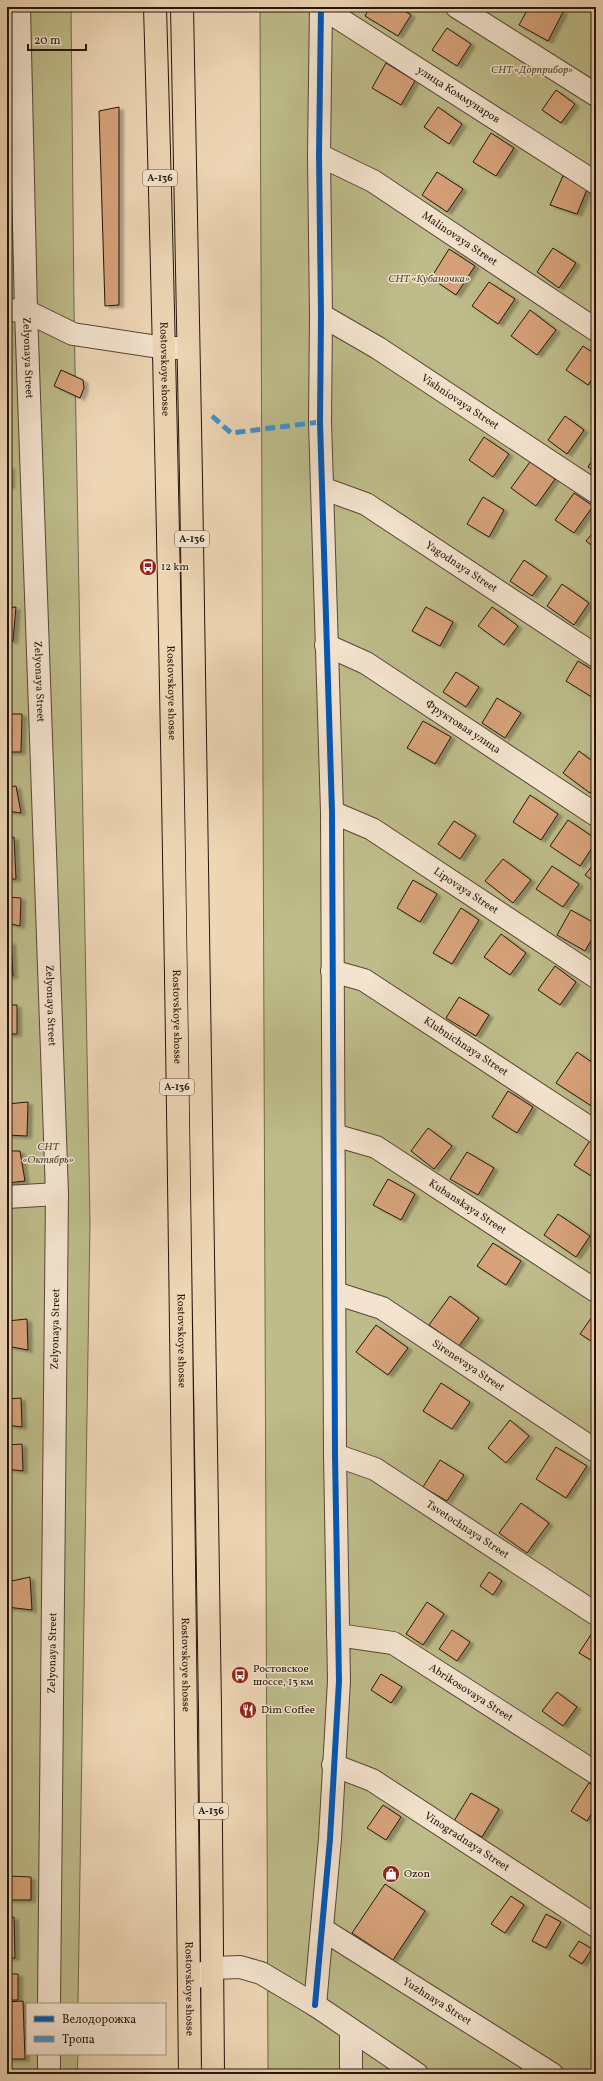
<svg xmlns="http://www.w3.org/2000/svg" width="603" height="2081" viewBox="0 0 603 2081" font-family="Vollkorn,serif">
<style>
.green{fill:#bebc8a;stroke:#70694a}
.building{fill:#d7a27a;stroke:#23160a;filter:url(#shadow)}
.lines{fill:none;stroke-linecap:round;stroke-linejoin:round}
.minor-casing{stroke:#564635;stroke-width:24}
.trunk-casing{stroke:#23160a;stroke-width:24}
.minor{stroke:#f4e4cf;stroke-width:22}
.trunk{stroke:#eed6b5;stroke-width:22}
.quiet{stroke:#3b93d2;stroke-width:5;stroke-dasharray:10 5;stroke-linecap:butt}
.cycleway-casing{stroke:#f4e4cf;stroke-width:8}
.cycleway{stroke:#0057b8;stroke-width:6}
.labels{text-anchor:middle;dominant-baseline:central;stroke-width:3;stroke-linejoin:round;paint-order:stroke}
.shield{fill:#f4e4cf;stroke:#625445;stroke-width:1}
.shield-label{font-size:10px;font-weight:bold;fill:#23160a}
.park-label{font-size:11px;font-style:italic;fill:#524830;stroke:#f4e4cf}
.street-label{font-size:11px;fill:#23160a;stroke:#f4e4cf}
.poi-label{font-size:11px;fill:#23160a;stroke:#f4e4cf;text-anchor:start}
</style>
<defs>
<filter id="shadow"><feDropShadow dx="4.5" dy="2.5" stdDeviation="1" flood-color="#0004"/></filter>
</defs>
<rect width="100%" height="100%" fill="#eed6b5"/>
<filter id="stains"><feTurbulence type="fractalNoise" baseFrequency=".005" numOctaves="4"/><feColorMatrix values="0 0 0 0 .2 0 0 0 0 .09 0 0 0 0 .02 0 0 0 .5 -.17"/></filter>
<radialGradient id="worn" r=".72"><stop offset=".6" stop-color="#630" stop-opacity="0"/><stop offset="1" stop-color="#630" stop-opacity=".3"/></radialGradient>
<path class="green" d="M7,7H71L74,309L90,1222L78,2004H27V2054H78L77,2074H7Z
M260,7H596V2074H268Z"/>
<path class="building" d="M370,7H398L411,15L398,36L365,16Z
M529,7H553L563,12L548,41L519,25Z
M447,28L471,44L457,66L432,50Z
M386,63L415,81L401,105L372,88Z
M556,90L575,104L561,123L542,110Z
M119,107V305L105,306L99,111Z
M438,107L462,124L449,144L424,127Z
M491,133L514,148L496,176L473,162Z
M437,172L463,189L447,212L422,195Z
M563,176L588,187L577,214L550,205Z
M553,248L576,263L559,288L537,272Z
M449,249L475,266L456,295L431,278Z
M489,282L515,299L498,324L472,306Z
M530,310L556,330L537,355L511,336Z
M583,346L596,355V373L588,385L566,370Z
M61,370L83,380L84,388L80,398L54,386Z
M565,416L584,430L567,454L548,440Z
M484,437L509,454L493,477L469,460Z
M596,454V472L588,467Z
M530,462L555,479L536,506L511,488Z
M10,466V486H7V467Z
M574,493L593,506L574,533L555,520Z
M483,497L504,510L489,537L467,524Z
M596,529V549L586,541Z
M524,560L547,576L532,596L510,581Z
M562,584L589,603L574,625L547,606Z
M16,607L13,641L7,640V608Z
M426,607L453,622L440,646L412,631Z
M492,607L518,626L504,645L478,626Z
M578,661L596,672L595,699L566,681Z
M456,672L479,687L466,707L443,692Z
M497,698L521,713L505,738L482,723Z
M7,714H22L21,752H7Z
M423,721L451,737L435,764L407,748Z
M579,751L596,764V785L590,793L563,773Z
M16,786L21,813L7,811V787Z
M530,795L558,814L541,840L513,822Z
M568,820L596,839V842L580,866L550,846Z
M454,821L476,835L460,859L438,844Z
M14,837L16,879H7V838Z
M503,859L531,880L513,903L485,881Z
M596,861V883L585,875Z
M552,866L579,884L563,907L536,889Z
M413,880L437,894L420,922L397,908Z
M7,897L21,898L20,926L7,923Z
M461,908L479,920L452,964L433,953Z
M571,910L596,924V932L585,951L557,935Z
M501,934L526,953L510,975L484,957Z
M7,942H11L13,976H7Z
M555,966L576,982L560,1005L538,990Z
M459,997L489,1015L476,1036L446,1018Z
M7,1005H17V1034H7Z
M577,1052L596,1065V1103L593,1107L556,1083Z
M508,1091L533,1107L517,1133L492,1117Z
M28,1102L27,1136L7,1135V1104Z
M428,1128L452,1146L434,1169L411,1151Z
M591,1139L596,1143V1179L574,1165Z
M7,1151H20L25,1181L7,1183Z
M467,1152L494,1168L478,1195L450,1179Z
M388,1179L415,1194L401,1220L373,1205Z
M558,1214L590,1236L576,1257L544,1235Z
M493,1243L521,1261L506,1285L477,1266Z
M450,1296L479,1318L459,1346L429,1325Z
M596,1311V1344L580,1334Z
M27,1319L28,1350L7,1346V1321Z
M376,1325L408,1348L388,1375L356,1352Z
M441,1383L470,1402L452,1429L423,1411Z
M21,1398L22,1427L7,1425V1399Z
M510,1420L529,1436L506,1463L488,1448Z
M22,1444L23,1471L7,1469V1445Z
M556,1447L587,1466L566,1498L536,1479Z
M440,1460L464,1475L447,1501L423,1487Z
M521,1503L549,1523L527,1553L499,1533Z
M489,1572L502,1581L493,1595L480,1586Z
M30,1577L32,1610L7,1607V1582Z
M427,1602L444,1614L423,1645L406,1634Z
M452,1630L470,1642L457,1661L439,1649Z
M594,1630L596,1631V1663L579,1653Z
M381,1674L402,1687L391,1703L371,1690Z
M557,1692L577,1707L563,1726L542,1711Z
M589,1783L596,1787V1806L587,1821L571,1811Z
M471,1793L499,1809L482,1837L454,1821Z
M383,1805L401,1817L386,1840L367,1828Z
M7,1876L31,1877V1900H7Z
M385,1884L425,1911L393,1960L352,1933Z
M511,1896L524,1905L505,1933L491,1924Z
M546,1914L561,1922L546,1948L532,1941Z
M7,1917H14L15,1958H7Z
M579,1941L592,1949L582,1964L569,1956Z
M7,1974H18V2000H7Z
M23,2001L25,2059H7V2002Z"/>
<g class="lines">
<defs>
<g id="minor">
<path id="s1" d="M19,7L26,311L57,1194L49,2004"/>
<path id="s2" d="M321,7L596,183"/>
<path d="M457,7L596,95"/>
<path id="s3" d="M319,155L373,181L596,330"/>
<path d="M7,310L26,311L73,334L165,348H188"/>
<path id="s4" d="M321,315L378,348L596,492"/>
<path id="s5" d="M322,488L366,504L596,656"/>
<path id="s6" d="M326,645L366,663L596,815"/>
<path id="s7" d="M332,812L372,829L596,977"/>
<path id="s8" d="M332,971L364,980L596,1132"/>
<path id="s9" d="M334,1135L376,1147L596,1291"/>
<path d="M7,1197L57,1194"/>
<path id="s10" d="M335,1293L382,1308L596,1451"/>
<path id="s11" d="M335,1455L375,1469L596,1614"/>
<path id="s12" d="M338,1635L393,1643L596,1773"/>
<path id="s13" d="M333,1765L372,1780L596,1926"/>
<path id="s14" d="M322,1929L552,2074"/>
<path d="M189,1981L213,1968L240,1967L261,1973L315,2005L417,2074"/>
<path d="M315,2005L330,1839L339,1681L335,1455L332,812L320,422L321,315L319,155L321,7"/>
<path d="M351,2030V2074"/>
<path d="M49,2074V2054"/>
</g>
<g id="trunk">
<path id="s15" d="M155,7C175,696 182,1385 190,2074"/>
<path d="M182,7L191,478L210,1708L213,2074"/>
</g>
</defs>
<use href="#minor" class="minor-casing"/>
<use href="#trunk" class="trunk-casing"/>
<use href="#minor" class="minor"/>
<use href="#trunk" class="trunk"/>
<path class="quiet" d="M212,416L231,433L320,422"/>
<defs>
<path id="cycleway" d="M315,2005L330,1839L339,1681L335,1455L332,812L320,422L321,315L319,155L321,7"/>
</defs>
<use href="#cycleway" class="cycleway-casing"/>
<use href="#cycleway" class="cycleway"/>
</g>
<defs>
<symbol id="bus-disc" viewBox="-11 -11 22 22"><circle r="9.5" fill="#8f2418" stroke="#f4e4cf"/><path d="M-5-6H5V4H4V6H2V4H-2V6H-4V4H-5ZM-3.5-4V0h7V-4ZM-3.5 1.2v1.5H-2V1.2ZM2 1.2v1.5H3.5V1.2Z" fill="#fff"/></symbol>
<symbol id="restaurant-disc" viewBox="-11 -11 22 22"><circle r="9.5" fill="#8f2418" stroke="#f4e4cf"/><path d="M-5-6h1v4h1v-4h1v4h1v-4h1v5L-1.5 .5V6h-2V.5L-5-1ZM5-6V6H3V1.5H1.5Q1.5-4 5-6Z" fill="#fff"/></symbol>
<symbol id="shop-disc" viewBox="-11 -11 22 22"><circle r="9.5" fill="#8f2418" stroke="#f4e4cf"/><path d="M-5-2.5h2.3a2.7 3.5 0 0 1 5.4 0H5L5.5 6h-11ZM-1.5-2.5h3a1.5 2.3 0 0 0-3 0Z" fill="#fff"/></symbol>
</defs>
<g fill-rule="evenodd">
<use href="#bus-disc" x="138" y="557" width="20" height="20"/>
<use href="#bus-disc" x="230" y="1665" width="20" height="20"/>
<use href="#restaurant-disc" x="238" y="1700" width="20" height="20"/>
<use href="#shop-disc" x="381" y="1864" width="20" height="20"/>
</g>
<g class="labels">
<g class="shield">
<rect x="143" y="170" width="34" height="16" rx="3"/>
<rect x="175" y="531" width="34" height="16" rx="3"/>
<rect x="160" y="1079" width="34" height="16" rx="3"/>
<rect x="194" y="1803" width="34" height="16" rx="3"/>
</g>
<g class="shield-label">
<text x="160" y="178">А-136</text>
<text x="192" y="539">А-136</text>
<text x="177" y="1087">А-136</text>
<text x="211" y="1811">А-136</text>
</g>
<g class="park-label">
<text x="532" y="70">СНТ «Дорприбор»</text>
<text x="429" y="279">СНТ «Кубаночка»</text>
<text x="48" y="1147">СНТ<tspan x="48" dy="13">«Октябрь»</tspan></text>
</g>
<g class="street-label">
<text stroke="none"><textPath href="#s2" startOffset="163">улица Коммунаров</textPath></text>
<text stroke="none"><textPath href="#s3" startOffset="164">Malinovaya Street</textPath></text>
<text stroke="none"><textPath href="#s1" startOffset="351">Zelyonaya Street</textPath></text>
<text stroke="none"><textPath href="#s15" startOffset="362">Rostovskoye shosse</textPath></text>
<text stroke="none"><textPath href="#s4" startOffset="164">Vishniovaya Street</textPath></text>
<text stroke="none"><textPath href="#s5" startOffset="161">Yagodnaya Street</textPath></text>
<text stroke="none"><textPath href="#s1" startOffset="675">Zelyonaya Street</textPath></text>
<text stroke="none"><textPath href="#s15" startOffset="686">Rostovskoye shosse</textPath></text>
<text stroke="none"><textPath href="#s6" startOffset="160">Фруктовая улица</textPath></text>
<text stroke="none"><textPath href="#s7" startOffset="156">Lipovaya Street</textPath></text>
<text stroke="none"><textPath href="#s1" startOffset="999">Zelyonaya Street</textPath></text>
<text stroke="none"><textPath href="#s15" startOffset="1010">Rostovskoye shosse</textPath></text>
<text stroke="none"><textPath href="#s8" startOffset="155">Klubnichnaya Street</textPath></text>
<text stroke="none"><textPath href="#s9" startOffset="153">Kubanskaya Street</textPath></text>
<text transform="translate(56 1329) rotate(-89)">Zelyonaya Street</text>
<text stroke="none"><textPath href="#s15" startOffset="1334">Rostovskoye shosse</textPath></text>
<text stroke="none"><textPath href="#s10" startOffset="153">Sirenevaya Street</textPath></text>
<text stroke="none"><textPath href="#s11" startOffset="153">Tsvetochnaya Street</textPath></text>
<text transform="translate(53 1653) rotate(-89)">Zelyonaya Street</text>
<text stroke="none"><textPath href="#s15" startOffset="1658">Rostovskoye shosse</textPath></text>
<text stroke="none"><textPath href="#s12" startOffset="148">Abrikosovaya Street</textPath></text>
<text stroke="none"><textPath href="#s13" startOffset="155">Vinogradnaya Street</textPath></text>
<text stroke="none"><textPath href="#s15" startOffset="1982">Rostovskoye shosse</textPath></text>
<text stroke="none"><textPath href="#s14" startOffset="136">Yuzhnaya Street</textPath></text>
</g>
<g class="poi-label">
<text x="161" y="567">12 km</text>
<text x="253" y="1669">Ростовское<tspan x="253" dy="13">шоссе, 13 км</tspan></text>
<text x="261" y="1710">Dim Coffee</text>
<text x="404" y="1874">Ozon</text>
</g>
</g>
<rect width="603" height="2081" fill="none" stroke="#eed6b5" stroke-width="24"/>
<rect x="8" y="8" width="587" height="2065" fill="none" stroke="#23160a" stroke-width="2"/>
<rect x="12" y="12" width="579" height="2057" fill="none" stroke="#23160a"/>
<rect x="26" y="2003" width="140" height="52" fill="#f4e4cf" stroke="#a09280"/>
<rect x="34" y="2016" width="20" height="6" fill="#0057b8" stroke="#a09280"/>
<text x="62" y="2023" font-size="12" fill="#23160a">Велодорожка</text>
<rect x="34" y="2036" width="20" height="6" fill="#3b93d2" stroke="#a09280"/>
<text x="62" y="2043" font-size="12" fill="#23160a">Тропа</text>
<path d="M28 44v6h58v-6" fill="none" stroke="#23160a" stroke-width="2"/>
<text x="34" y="44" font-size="12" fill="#23160a" stroke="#f4e4cf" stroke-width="3" paint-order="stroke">20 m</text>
<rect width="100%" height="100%" filter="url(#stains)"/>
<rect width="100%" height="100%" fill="url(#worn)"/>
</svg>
